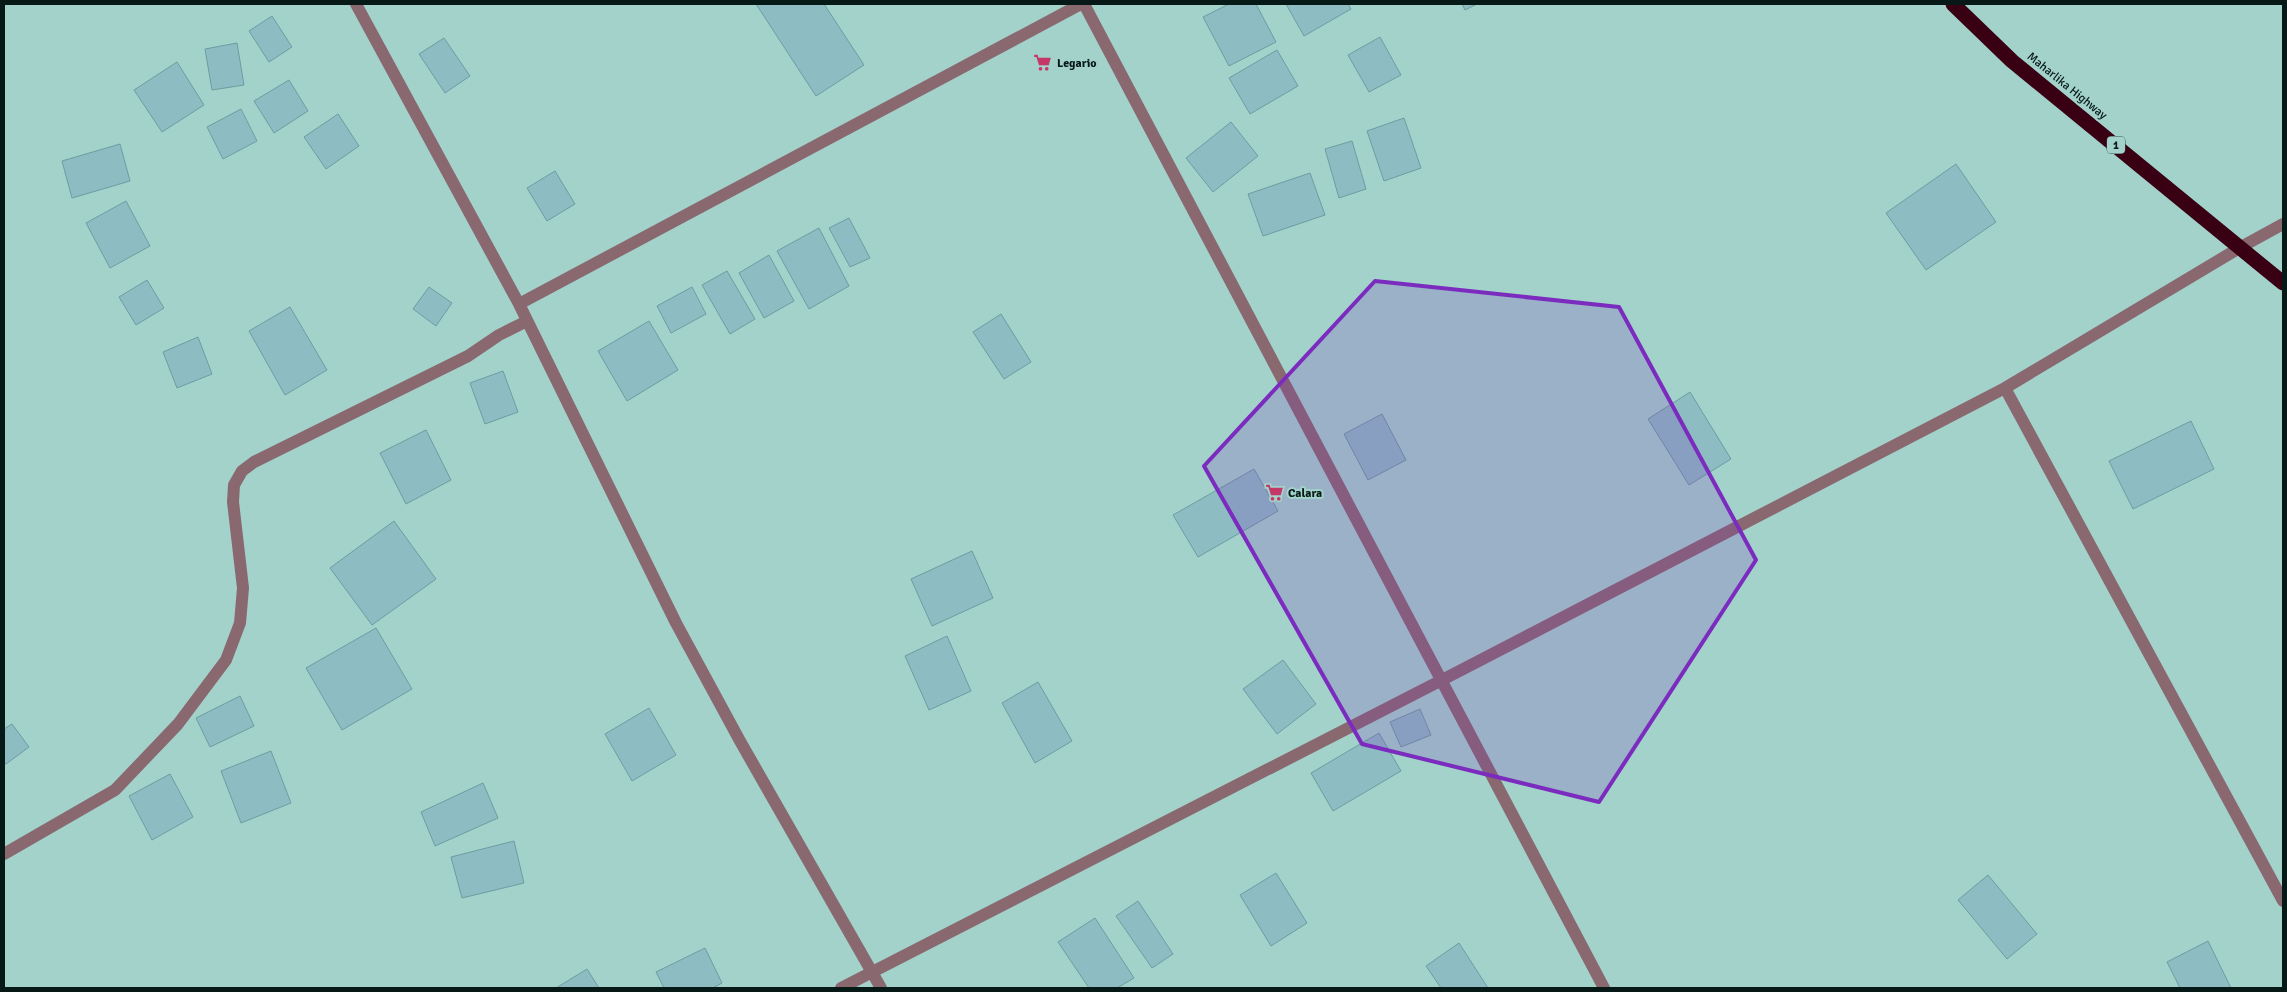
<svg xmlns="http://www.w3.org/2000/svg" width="2287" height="992" viewBox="0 0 2287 992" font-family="Signika,sans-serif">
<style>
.building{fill:#8dbcc2;stroke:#6d9ca1}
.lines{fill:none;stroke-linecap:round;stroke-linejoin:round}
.minor{stroke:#89696f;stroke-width:12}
.highway{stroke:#390014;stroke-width:15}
.marked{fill:#7b2cbf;fill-opacity:0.2;stroke:#7b2cbf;stroke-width:4;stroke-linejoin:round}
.labels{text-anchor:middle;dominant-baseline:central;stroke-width:4;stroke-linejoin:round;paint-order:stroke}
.shield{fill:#a3d2cb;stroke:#36504d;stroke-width:1}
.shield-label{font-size:11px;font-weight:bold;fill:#071917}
.poi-label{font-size:12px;font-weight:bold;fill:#071917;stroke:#a3d2cb;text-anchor:start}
.street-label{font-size:12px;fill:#071917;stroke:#a3d2cb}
</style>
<rect width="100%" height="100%" fill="#a3d2cb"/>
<path class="building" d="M756,4H824L864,65L816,96Z
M1229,4H1256L1276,42L1229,66L1203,17Z
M1286,4H1348L1351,9L1304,36Z
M1462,4H1477L1465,10Z
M272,16L292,47L269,62L249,31Z
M1380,37L1401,75L1369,92L1348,55Z
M444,38L470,76L445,93L419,54Z
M237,43L244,85L212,90L205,49Z
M1277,50L1298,86L1250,114L1229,78Z
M177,62L204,105L162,132L134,90Z
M289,80L308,111L274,133L254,101Z
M241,109L257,141L223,159L207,127Z
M338,114L359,146L326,169L304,137Z
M1404,118L1421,168L1384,181L1367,131Z
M1231,122L1258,156L1213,192L1186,158Z
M1352,141L1366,189L1339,198L1325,149Z
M120,144L130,181L72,198L62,161Z
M1956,164L1996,222L1926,270L1886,213Z
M555,171L575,204L547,221L527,188Z
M1310,173L1325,215L1263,236L1248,194Z
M126,201L150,246L110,268L86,223Z
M849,218L870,258L850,267L829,228Z
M819,228L849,286L809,309L777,251Z
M769,255L794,301L764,318L739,273Z
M727,271L755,319L730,334L702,285Z
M147,280L164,308L136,325L119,297Z
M429,287L452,303L436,326L413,309Z
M692,287L706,314L671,333L657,306Z
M290,307L327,370L285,395L249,331Z
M1001,314L1031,362L1004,379L973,332Z
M649,321L678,370L627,401L598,351Z
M198,337L212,374L177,388L163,352Z
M503,371L518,412L485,424L470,383Z
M1690,392L1731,459L1689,485L1648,419Z
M1382,414L1406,460L1368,480L1344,434Z
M2191,421L2214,469L2133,509L2109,461Z
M426,430L451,480L406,504L380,453Z
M1254,469L1278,511L1198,557L1173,515Z
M394,521L436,579L372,625L330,568Z
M972,551L993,598L932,626L911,579Z
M376,628L412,689L342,730L306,668Z
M947,636L971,691L929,710L905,656Z
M1283,660L1316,704L1277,734L1243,689Z
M1038,682L1072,741L1035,763L1002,703Z
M240,696L254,726L210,747L196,718Z
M649,708L676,755L632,781L605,734Z
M1420,709L1431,735L1401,747L1390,722Z
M12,724L29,747L6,764L4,762V729Z
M1379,733L1401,771L1333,811L1311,773Z
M271,751L291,803L241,823L221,771Z
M170,774L193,817L152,840L129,796Z
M483,783L498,818L435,846L421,812Z
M514,841L524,883L462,898L451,857Z
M1276,873L1307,923L1271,946L1240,895Z
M1988,875L2037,934L2007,959L1958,900Z
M1138,901L1173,954L1152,968L1116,916Z
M1095,918L1134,978L1117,988H1089L1058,942Z
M2208,941L2231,988H2180L2167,962Z
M1459,943L1488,988H1441L1426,966Z
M705,948L722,983L713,988H664L656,972Z
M587,969L599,988H556Z"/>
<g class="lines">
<path class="minor" d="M356,4L519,304L1081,4
M1084,4L1604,988
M519,304L676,623L740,741L881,988
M2005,388L2283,901
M4,854L115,790L178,724L226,660L240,623L243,588L233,502L234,485L242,471L254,462L468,356L499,335L527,321
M841,988L1442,680L2005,388L2241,247L2283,224"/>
<path class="highway" d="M1953,4L2012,61L2283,283"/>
</g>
<path class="marked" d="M1375,281L1619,307L1756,560L1599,802L1362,744L1204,466Z"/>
<defs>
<symbol id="supermarket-bare" viewBox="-9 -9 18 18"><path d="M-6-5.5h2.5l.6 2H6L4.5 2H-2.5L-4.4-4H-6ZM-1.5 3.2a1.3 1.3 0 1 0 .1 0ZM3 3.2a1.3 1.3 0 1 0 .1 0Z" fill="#c43766" stroke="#a3d2cb" stroke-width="2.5" paint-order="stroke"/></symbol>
</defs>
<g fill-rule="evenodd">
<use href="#supermarket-bare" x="1030" y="50" width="25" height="25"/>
<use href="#supermarket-bare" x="1262" y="480" width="25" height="25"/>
</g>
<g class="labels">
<rect class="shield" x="2107" y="136.5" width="18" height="17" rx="4"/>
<g class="shield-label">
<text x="2116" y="145">1</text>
</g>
<g class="poi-label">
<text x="1057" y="63">Legario</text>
<text x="1288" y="493">Calara</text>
</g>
<g class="street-label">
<text transform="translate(2067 86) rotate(39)">Maharlika Highway</text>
</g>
</g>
<rect width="2287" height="992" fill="none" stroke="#071917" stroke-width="10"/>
</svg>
